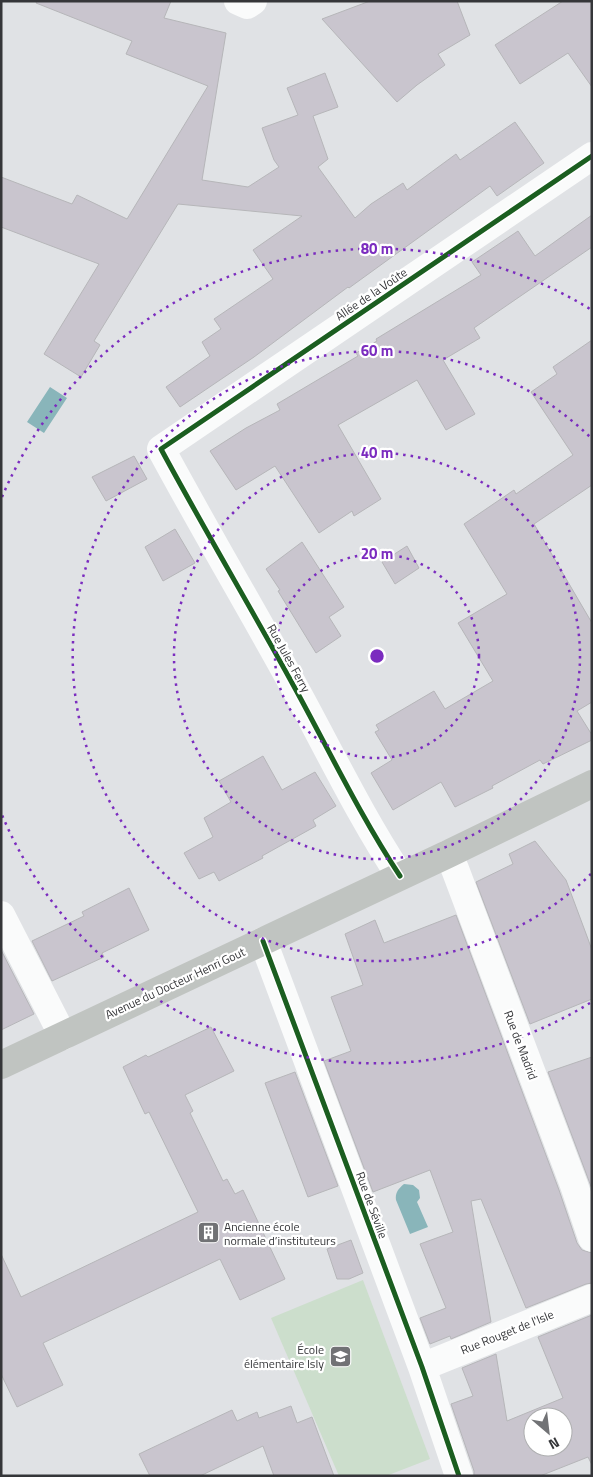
<svg xmlns="http://www.w3.org/2000/svg" width="593" height="1477" viewBox="0 0 593 1477" font-family="'Titillium Web',sans-serif">
<style>
.green{fill:#ccdecc}
.water{fill:#89b5ba}
.building{fill:#c9c5ce;stroke:#b6b6b9;fill-rule:evenodd}
.lines{fill:none;stroke-linecap:round;stroke-linejoin:round}
.minor{stroke:#fafbfb;stroke-width:28}
.major{stroke:#c0c4c1;stroke-width:28}
.cycleway-casing{stroke:#fff;stroke-width:8}
.cycleway{stroke:#1b5e20;stroke-width:5}
.ring{fill:none;stroke:#7b2cbf;stroke-width:2.5;stroke-dasharray:2.5 5}
.labels{text-anchor:middle;dominant-baseline:central;stroke-width:4.5;stroke-linejoin:round;paint-order:stroke}
.street-label{font-size:12px;fill:#353639;stroke:#fff}
.poi-label{font-size:12px;fill:#353639;stroke:#fff;text-anchor:start}
.centre{fill:#7b2cbf;stroke:#fff;stroke-width:2.5}
.ring-label{font-size:15px;text-anchor:middle;font-weight:bold;fill:#7b2cbf;stroke:#fff;stroke-width:4.5;stroke-linejoin:round;paint-order:stroke}
</style>
<rect width="100%" height="100%" fill="#e0e2e5"/>
<path class="green" d="M363,1280L430,1459L386,1476H339L271,1318Z"/>
<path class="water" d="M50,387L67,398L44,433L27,422Z
M404,1184L413,1185L419,1190L420,1198L417,1202L428,1227L410,1234L396,1200C395,1193 398,1189 404,1184Z"/>
<path class="building" d="M37,1H171L164,18L226,33L202,180L248,187L279,167L274,160L262,128L298,115L287,88L325,73L338,107L313,116L328,159L318,167L355,218L371,204L403,183L407,190L456,154L460,160L515,122L544,163L497,196L490,186L349,288L348,287L254,357L180,407L166,387L210,356L202,342L221,329L214,319L273,279L253,250L302,216L178,204L94,341L100,345L81,377L44,354L99,264L1,227V177L72,204L77,195L127,219L208,86L126,54L132,41L36,3Z
M370,1H457L470,35L438,54L445,65L417,85L397,102L322,19Z
M563,1H592V87L568,53L520,84L495,45Z
M592,215V247L474,328L480,338L443,360L475,414L446,430L417,380L338,425L381,499L354,516L352,511L319,533L275,466L236,490L210,451L246,428L280,410L277,404L358,356L356,353L377,341L376,339L481,275L472,262L518,231L535,256Z
M592,340V485L534,524L592,623V702L577,711L592,735V740L543,764L540,760L492,786L493,788L455,807L441,782L393,810L371,773L392,760L375,732L379,730L376,725L434,691L445,709L493,681L458,623L507,594L464,524L514,490L516,494L573,455L531,392L557,374L553,367Z
M134,456L147,479L106,501L92,477Z
M175,529L195,563L163,581L145,547Z
M302,542L344,607L329,617L341,636L316,653L278,591L280,590L266,569Z
M407,546L419,568L395,584L382,562Z
M263,756L282,790L315,772L336,806L313,820L316,826L262,856L263,858L219,881L214,872L199,879L184,853L213,837L204,818L231,802L219,781Z
M535,841L566,880L588,939L592,950V999L530,1024L476,882L513,864L509,854Z
M129,888L149,930L102,953L104,957L52,981L32,941L84,916L82,912Z
M456,915L559,1190L577,1243L582,1250L592,1253V1283L586,1284L526,1308L481,1199L471,1201L491,1322L451,1339L450,1336L430,1344L420,1318L446,1308L420,1244L453,1232L430,1170L373,1192L324,1061L351,1051L331,997L363,985L345,934L375,920L384,943Z
M1,950L34,1014L1,1030Z
M211,1027L234,1071L185,1095L193,1111L190,1113L223,1181L227,1179L235,1194L243,1190L285,1279L240,1300L220,1259L43,1343L63,1385L17,1407L1,1374V1254L21,1297L198,1212L149,1112L145,1114L123,1067L146,1055L148,1057Z
M592,1057V1189L548,1072Z
M295,1072L338,1186L308,1197L265,1083Z
M351,1240L363,1273L349,1279H337L327,1249Z
M592,1315V1465L588,1457L540,1476H474V1471L451,1404L473,1396L462,1368L496,1354L507,1421L563,1398L538,1337ZM533,1417H563V1447H533Z
M291,1406L297,1423L312,1417L334,1476H274L263,1446L200,1476H150L139,1454L232,1410L237,1421L257,1412L259,1418Z"/>
<g class="lines">
<path class="minor" d="M238,1L247,5L253,1
M448,854L455,869L574,1185L592,1238
M400,876C359,814 327,746 291,681C248,603 203,527 161,449L592,156
M1,915L63,1036
M263,941L422,1367L459,1476
M422,1367L592,1298"/>
<path class="major" d="M1,1065L448,854L592,784"/>
<defs>
<path id="cycleway" d="M400,876C359,814 327,746 291,681C248,603 203,527 161,449L592,156
M263,941L422,1367L459,1476"/>
</defs>
<use href="#cycleway" class="cycleway-casing"/>
<use href="#cycleway" class="cycleway"/>
</g>
<g class="ring">
<circle cx="377" cy="656" r="102"/>
<circle cx="377" cy="656" r="203"/>
<path d="M591 874A305 305 0 1 1 591 438"/>
<path d="M590 1003A407 407 0 0 1 2 815M2 497A407 407 0 0 1 590 309"/>
</g>
<defs>
<symbol id="building-square" viewBox="-11 -11 22 22"><rect x="-9" y="-9" width="18" height="18" rx="4" fill="#717275" stroke="#fff"/><path d="M-4-6H4V6H1V3H-1V6H-4ZM-2.5-4.3h1.7v1.8h-1.7ZM.8-4.3h1.7v1.8H.8ZM-2.5-1h1.7V.8h-1.7ZM.8-1h1.7V.8H.8Z" fill="#fff"/></symbol>
<symbol id="school-square" viewBox="-11 -11 22 22"><rect x="-9" y="-9" width="18" height="18" rx="4" fill="#717275" stroke="#fff"/><path d="M0-5L7-2L0 1L-7-2ZM-4 1L0 2.5L4 1V4Q0 6-4 4Z" fill="#fff"/></symbol>
</defs>
<g fill-rule="evenodd">
<use href="#building-square" x="196" y="1220" width="25" height="25"/>
<use href="#school-square" x="328" y="1344" width="25" height="25"/>
</g>
<g class="labels">
<g class="street-label">
<text transform="translate(371 294) rotate(-34)">Allée de la Voûte</text>
<text transform="translate(289 658) rotate(61)">Rue Jules Ferry</text>
<text transform="translate(175 983) rotate(-25)">Avenue du Docteur Henri Gout</text>
<text transform="translate(521 1045) rotate(69)">Rue de Madrid</text>
<text transform="translate(372 1205) rotate(70)">Rue de Séville</text>
<text transform="translate(507 1332) rotate(-22)">Rue Rouget de l'Isle</text>
</g>
<g class="poi-label">
<text x="224" y="1226">Ancienne école<tspan x="224" dy="14">normale d’instituteurs</tspan></text>
<text x="324" y="1349" text-anchor="end">École<tspan x="324" dy="14">élémentaire Isly</tspan></text>
</g>
</g>
<circle cx="377" cy="656" r="8" class="centre"/>
<g class="ring-label">
<text x="377" y="254">80 m</text>
<text x="377" y="356">60 m</text>
<text x="377" y="458">40 m</text>
<text x="377" y="559">20 m</text>
</g>
<rect width="593" height="1477" fill="none" stroke="#353639" stroke-width="5"/>
<g transform="translate(548 1432) rotate(152)"><circle r="24" fill="#ffffff" stroke="#aeafb0"/>
<path d="M0-4L9 19L0 12L-9 19Z" fill="#717275"/>
<text y="-8" font-size="14" font-weight="bold" text-anchor="middle" fill="#353639">N</text>
</g>
</svg>
